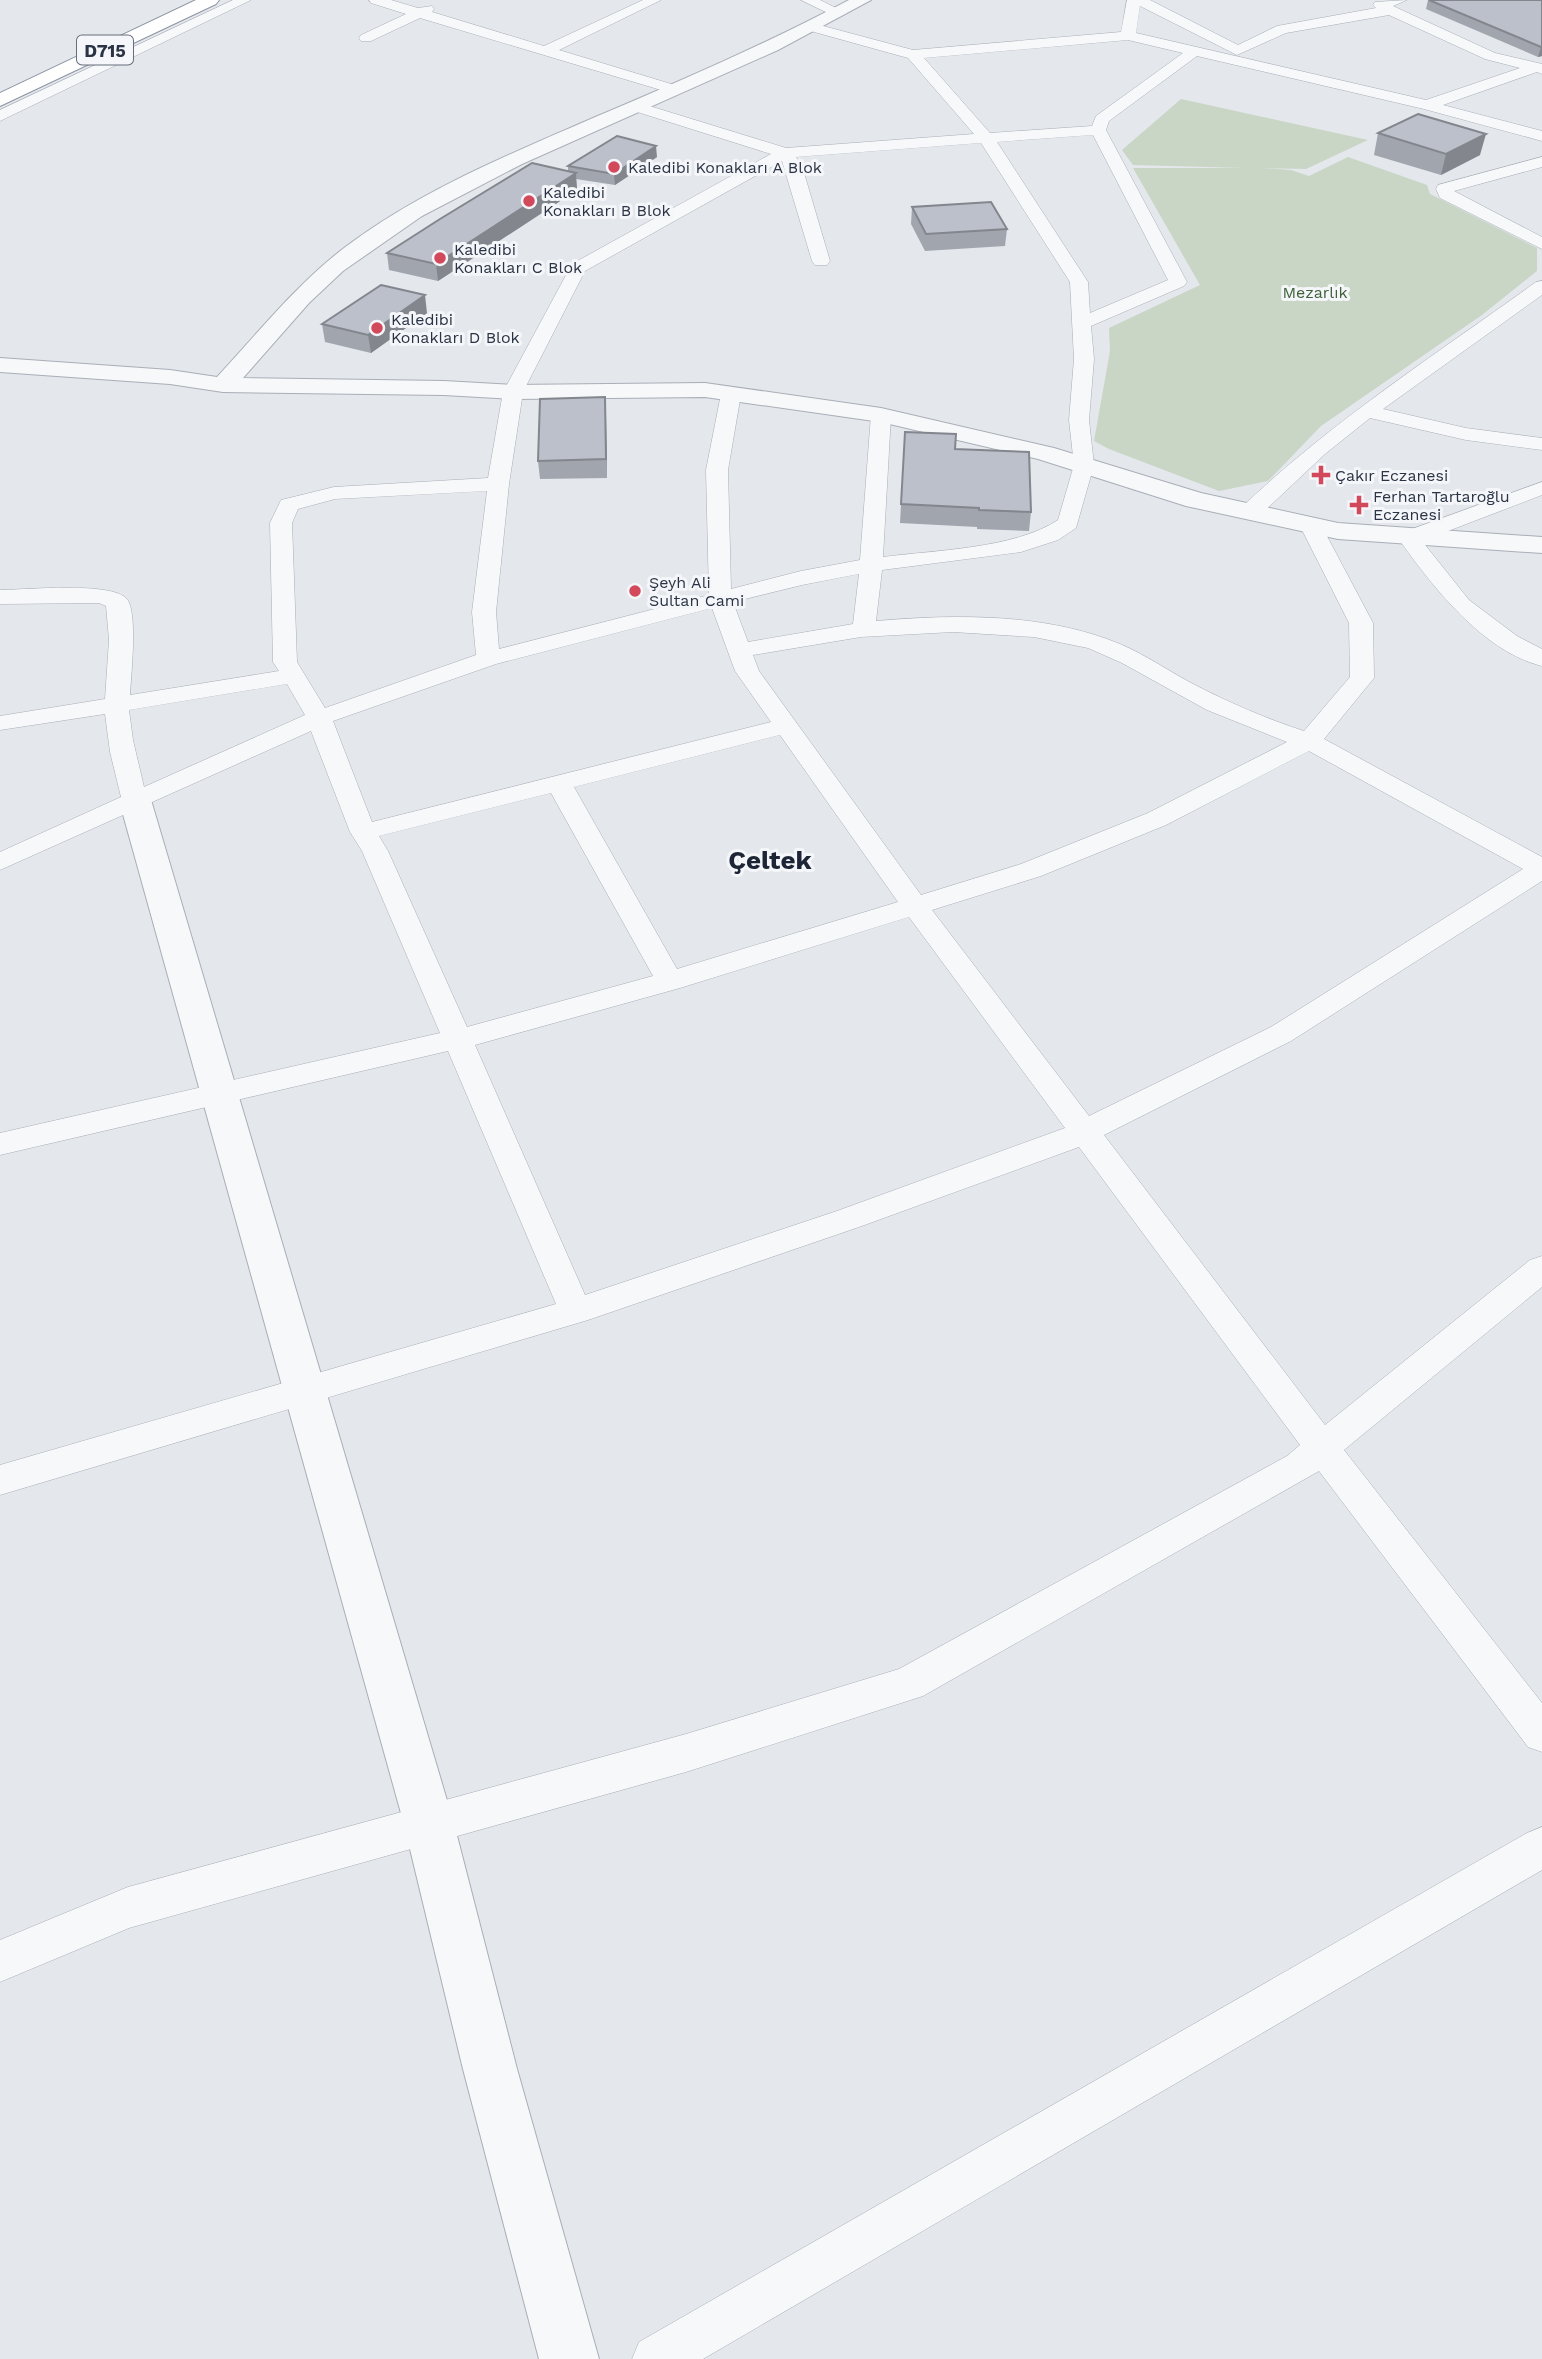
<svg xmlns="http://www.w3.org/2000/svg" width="1542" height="2359" viewBox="0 0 1542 2359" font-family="'Work Sans',sans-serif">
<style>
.green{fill:#c9d6c5}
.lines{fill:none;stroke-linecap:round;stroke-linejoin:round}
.minor-casing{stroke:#a9aeb7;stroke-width:1}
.tertiary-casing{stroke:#a9aeb7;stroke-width:2}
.trunk-casing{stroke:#8b94a3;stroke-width:2}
.minor{fill:#f7f8fa;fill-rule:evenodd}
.tertiary{fill:#f7f8fa;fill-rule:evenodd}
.trunk{fill:#fff;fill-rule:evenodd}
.wall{fill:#a1a5ae}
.shaded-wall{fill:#83868d}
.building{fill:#bbc0ca;stroke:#83868d;stroke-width:2}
.poi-dot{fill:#d1495b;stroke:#f4f6f9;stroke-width:2.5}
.labels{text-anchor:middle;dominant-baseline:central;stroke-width:6;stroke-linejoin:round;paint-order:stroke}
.far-poi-label{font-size:16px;fill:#2b3445;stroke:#f4f6f9;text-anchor:start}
.far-park-label{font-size:16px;fill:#3f6138;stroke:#f4f6f9}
.shield{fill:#f4f6f9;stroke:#676e7b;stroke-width:2}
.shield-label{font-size:18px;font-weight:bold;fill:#2b3445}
.district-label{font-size:26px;font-weight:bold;fill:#1d2536;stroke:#f4f6f9}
</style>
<rect width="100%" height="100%" fill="#e4e7ec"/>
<path class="green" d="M1181,99L1368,140L1306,169L1261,168L1291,170L1309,176L1348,157L1427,185L1430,194L1537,248V271L1482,315L1321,426L1268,481L1219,491L1109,449L1094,441L1110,351L1109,328L1200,285L1133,168H1244L1133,165L1122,150Z"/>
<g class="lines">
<defs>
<path id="minor" d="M233,0H251L0,121V110Z
M369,0H391L418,8L432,6L434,9L432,12L544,46L643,0H661L559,50L681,87L684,90L676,95L671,93L420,18L371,41H361L359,38L361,35L406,14L371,3Z
M801,0H820L846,13L839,17L834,16Z
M1127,0H1150L1238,45L1277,26L1376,8L1373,5L1375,2L1407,0L1393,6L1495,53L1542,64V74L1537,72L1443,105L1542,131V141L1424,109L1197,56L1109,121L1106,130L1187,282L1184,286L1091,326L1094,359L1089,420L1094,465L1076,528L1058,540L1021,552L882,570L876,621C955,614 1046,613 1120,644C1146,655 1170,672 1195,685C1230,703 1267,719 1304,731L1350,677L1349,623L1300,526L1303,521H1319L1373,623L1374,678L1324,739L1542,857V881L1291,1041L1104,1135L1325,1425L1530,1260L1542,1256V1287L1344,1450L1542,1703V1752L1528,1747L1319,1471L923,1696L686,1772L129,1928L0,1982V1940L128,1887L686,1734L899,1669L1287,1456L1300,1445L1079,1147L859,1227L588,1320L0,1495V1465L556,1304L448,1051L0,1155V1133L440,1033L362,851L350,832L311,731L0,870V852L121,797L110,752L105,714L0,730V716L105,699L109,640L106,606L99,603L0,604V590C24,590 112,581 127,599C138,613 131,676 130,695L279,671L273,662L270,523L281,500L334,487L488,478L503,392L572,264L771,154L631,110L629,107L631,104H643L786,148L974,134L908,58L807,30L805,27L812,23L913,50L1121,32ZM1140,6L1237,55L1286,33L1389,15L1485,59L1520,68L1426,100L1136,33ZM1128,40L1183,53L1096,116L1092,126L990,133L924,58ZM1093,135L1168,280L1090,313L1088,282L997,142ZM981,143L1070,282L1074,359L1069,420L1074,465L1058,520C1014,549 935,550 883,557L891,415L888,411H874L871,415L860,560L801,571L731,589L728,470L741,394L738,390H724L721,394L706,470L709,595L499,649L496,612L509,484L523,392L585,271L782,161L812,261L815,265H827L830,261L802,166L796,157ZM487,491L472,612L476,655L325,708L297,662L292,523L298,509L335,499ZM859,574L853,624L748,642L733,602L802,585ZM712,608L735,671L771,722L372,822L333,721L496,664ZM953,632L1034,637L1088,648L1122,663L1207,710L1287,742L1148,813L1021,864L921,895L759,671L753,655L861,637ZM287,684L305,715L144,787L133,740L129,710ZM780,735L898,902L677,969L574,787ZM1309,751L1523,869L1271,1027L1089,1116L932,910L1041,876L1166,825ZM551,793L653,976L467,1027L388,851L379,836ZM909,917L1065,1128L837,1211L585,1295L475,1045L680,988Z
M1542,157V167L1454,191L1542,237V249L1440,198L1436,189L1438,185Z
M1542,281V295L1383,409L1466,428L1542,438V450L1466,440L1370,418L1325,454L1258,517H1242L1239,512L1242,507C1332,421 1435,355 1536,282Z
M1542,482V495L1422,541L1469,600L1517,636L1542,649V666C1483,652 1431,585 1398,538L1401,533Z
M1542,1827V1870L703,2359H632L639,2342L1527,1833Z"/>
<path id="tertiary" d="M849,0H871L778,50L522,164L422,216L343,271L309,303L243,378L444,381L513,385L705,383L881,408L1054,448L1201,493L1338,523L1542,537V553L1338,539L1186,506L1038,459L881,422L705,397L513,399L444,395L223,392L170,384L0,372V358L170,370L217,377C258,333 296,285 344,248C419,191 508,155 593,118C680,81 766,44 849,0Z
M135,790L146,793L151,800L454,1824L517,2069L599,2359H539L463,2069L404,1824L119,800L124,793Z"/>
<path id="trunk" d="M196,0H219L216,4L0,106V93Z"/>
</defs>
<use href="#minor" class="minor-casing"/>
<use href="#tertiary" class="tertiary-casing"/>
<use href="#trunk" class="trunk-casing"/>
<use href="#minor" class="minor"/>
<use href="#tertiary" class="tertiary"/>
<use href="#trunk" class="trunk"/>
</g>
<path class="wall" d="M1428,0H1542V56L1538,57L1426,9Z
M1378,133L1480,155L1441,175L1374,155Z
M657,157L615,185L576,179L577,190L438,281L389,270L387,253L568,171V166Z
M912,207L1007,229L1005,246L925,251L911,224Z
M427,313L371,353L325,342L322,324Z
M605,397L607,478L540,479L538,461Z
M905,432L955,449L1031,512L1029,531L977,529V527L900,523Z"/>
<path class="shaded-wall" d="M1541,47H1542V56L1538,57Z
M1486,134L1480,155L1441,175L1446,154Z
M656,146L657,157L615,185L614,174Z
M576,173L577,190L438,281L436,264Z
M425,295L427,313L371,353L368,335Z
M605,397L606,415L607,478L606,459Z"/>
<path class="building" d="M1429,0H1542V47H1541Z
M1418,114L1486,134L1446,154L1378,133Z
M617,136L656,146L614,174L568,166Z
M532,163L576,173L436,264L387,253L440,219Z
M991,202L1007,229L926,234L912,207Z
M381,285L425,295L368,335L322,324Z
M605,397L606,459L538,461L540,399Z
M905,432L956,434L955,449L1029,452L1031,512L979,510V508L901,504Z"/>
<g class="poi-dot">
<circle cx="614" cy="167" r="7"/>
<circle cx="529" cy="201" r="7"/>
<circle cx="440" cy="258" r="7"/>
<circle cx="377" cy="328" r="7"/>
<path d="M1317.5 464.5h7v7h7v7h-7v7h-7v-7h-7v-7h7z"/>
<path d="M1355.5 494.5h7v7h7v7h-7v7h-7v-7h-7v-7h7z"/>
<circle cx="635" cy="591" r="7"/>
</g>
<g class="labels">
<g class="far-poi-label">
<text x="628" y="167">Kaledibi Konakları A Blok</text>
<text x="543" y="192">Kaledibi<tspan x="543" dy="18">Konakları B Blok</tspan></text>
<text x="454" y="249">Kaledibi<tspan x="454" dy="18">Konakları C Blok</tspan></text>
<text x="391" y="319">Kaledibi<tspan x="391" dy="18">Konakları D Blok</tspan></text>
<text x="1335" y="475">Çakır Eczanesi</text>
<text x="1373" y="496">Ferhan Tartaroğlu<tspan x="1373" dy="18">Eczanesi</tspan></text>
<text x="649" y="582">Şeyh Ali<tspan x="649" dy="18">Sultan Cami</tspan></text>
</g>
<g class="far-park-label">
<text x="1315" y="292">Mezarlık</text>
</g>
<rect class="shield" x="77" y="35.5" width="56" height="29" rx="5"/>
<g class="shield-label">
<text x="105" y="50">D715</text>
</g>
<g class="district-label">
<text x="770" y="860">Çeltek</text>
</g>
</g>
</svg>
